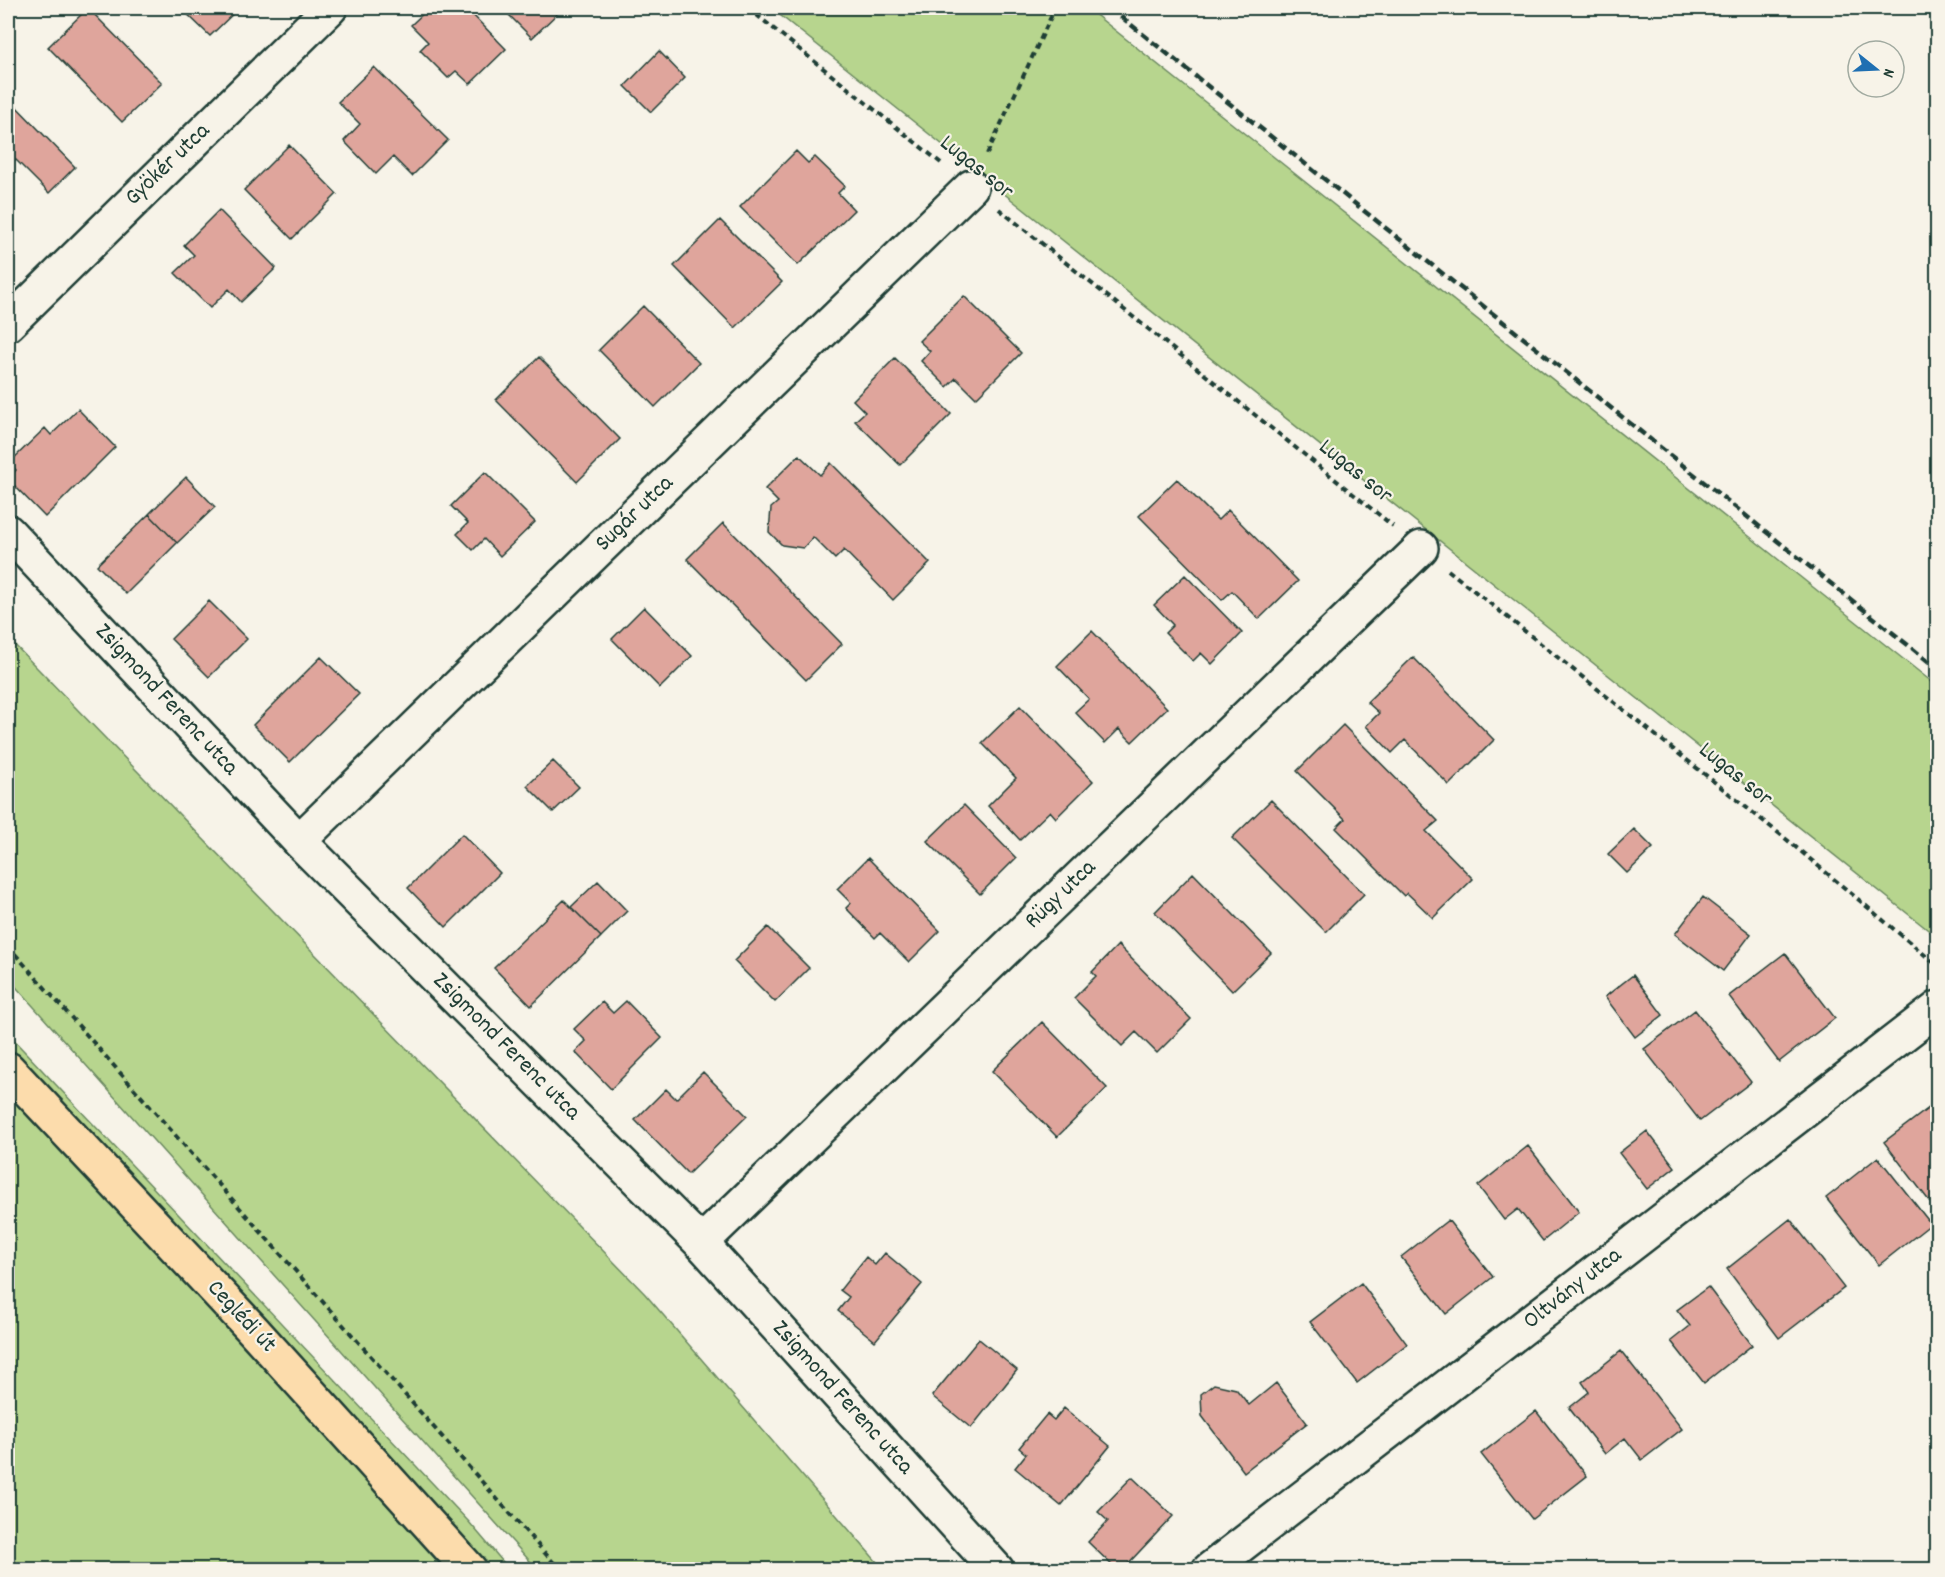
<svg xmlns="http://www.w3.org/2000/svg" width="1945" height="1577" viewBox="0 0 1945 1577" font-family="Dekko,sans-serif">
<style>
.green{fill:#b7d58e;stroke:#6b8961;stroke-width:1.5}
.building{fill:#dfa59c;stroke:#1f3d34;stroke-width:1.5}
.lines{fill:none;stroke-linecap:round;stroke-linejoin:round}
.street-casing{stroke:#1f3d34;stroke-width:38}
.primary-casing{stroke:#1f3d34;stroke-width:38}
.path{stroke:#1f3d34;stroke-width:4;stroke-dasharray:6 4.5;stroke-linecap:butt}
.street{stroke:#f7f3e8;stroke-width:33}
.primary{stroke:#fcdcac;stroke-width:33}
.rail{stroke:#1f3d34;stroke-width:4.5;stroke-dasharray:9 4.5;stroke-linecap:butt}
.labels{text-anchor:middle;dominant-baseline:central;stroke-width:4.5;stroke-linejoin:round;paint-order:stroke}
.street-label{font-size:24px;fill:#1f3d34;stroke:#f7f3e8}
</style>
<rect width="100%" height="100%" fill="#f7f3e8"/>
<filter id="ink" filterUnits="userSpaceOnUse"><feTurbulence type="fractalNoise" baseFrequency=".0167" numOctaves="2"/><feDisplacementMap in="SourceGraphic" scale="12" xChannelSelector="R" yChannelSelector="G"/><feConvolveMatrix kernelMatrix="1 2 1 2 8 2 1 2 1" color-interpolation-filters="sRGB"/></filter>
<g filter="url(#ink)">
<path class="green" d="M771,8H1087L1937,686V937Z
M8,638L645,1294L883,1569H537L8,978Z
M8,1034L469,1522L509,1569H8Z"/>
<path class="building" d="M88,8L162,83L122,122L48,47Z
M181,8H239L210,36Z
M429,8H466L506,49L470,84L456,71L448,78L420,50L428,42L411,25Z
M502,8H563L532,38Z
M659,51L685,78L651,112L625,86Z
M374,67L448,140L412,176L393,157L376,174L344,141L360,124L338,102Z
M8,98L75,167L49,193L8,152Z
M289,145L337,194L292,239L244,190Z
M796,151L808,163L815,157L845,186L838,193L854,210L798,265L740,207Z
M219,210L276,268L241,302L229,289L210,308L175,273L194,255L184,245Z
M720,220L782,282L735,328L674,266Z
M964,296L1021,353L976,398L956,378L947,387L921,361L930,351L919,341Z
M643,306L699,363L655,407L599,350Z
M539,357L620,439L577,482L496,400Z
M895,358L951,414L900,465L855,421L865,412L853,400Z
M78,409L115,447L45,517L8,479L16,470L9,463L45,428L51,435Z
M799,455L820,475L831,463L930,563L893,600L844,550L835,559L813,537L803,548L782,545L769,532L771,508L778,502L765,489Z
M485,472L535,522L500,556L484,539L473,550L457,534L468,523L451,506Z
M186,477L215,507L177,543L149,514Z
M1177,479L1218,520L1228,510L1298,581L1259,619L1232,591L1222,600L1139,516Z
M149,514L177,543L126,594L97,565Z
M723,523L842,644L806,680L687,559Z
M1185,575L1242,633L1212,664L1201,653L1193,661L1165,633L1173,625L1154,605Z
M209,601L247,639L209,677L171,639Z
M644,607L692,656L660,688L612,639Z
M1092,631L1167,708L1132,742L1119,729L1105,743L1075,712L1089,699L1057,666Z
M321,657L359,694L290,762L253,725Z
M1413,657L1494,740L1449,785L1405,740L1392,753L1366,726L1379,713L1367,702Z
M1020,706L1093,781L1056,818L1050,811L1020,840L988,806L1016,778L982,743Z
M1343,725L1438,821L1426,831L1473,879L1433,918L1407,893L1404,896L1336,828L1345,819L1297,771Z
M553,761L579,787L553,812L527,786Z
M1271,800L1364,894L1326,932L1232,838Z
M964,805L1016,858L980,894L927,841Z
M1634,829L1653,848L1627,873L1608,854Z
M462,834L500,873L446,927L408,888Z
M868,858L940,931L909,962L880,933L875,938L846,908L851,903L837,889Z
M1193,873L1271,953L1232,991L1155,912Z
M598,881L627,911L601,937L571,907Z
M1703,897L1751,934L1723,971L1675,934Z
M564,900L601,937L531,1006L494,968Z
M768,927L809,968L775,1002L734,961Z
M1118,945L1191,1019L1157,1053L1136,1032L1122,1046L1074,998L1096,976L1092,972Z
M1785,953L1835,1018L1779,1062L1729,996Z
M1633,975L1663,1015L1635,1037L1605,997Z
M626,1001L662,1038L611,1089L575,1052L586,1041L574,1029L602,1002L613,1013Z
M1695,1010L1751,1082L1700,1121L1644,1049Z
M1042,1022L1107,1088L1057,1137L992,1071Z
M703,1072L747,1116L688,1174L635,1120L666,1089L676,1099Z
M1938,1101V1203L1933,1206L1884,1142Z
M1647,1131L1675,1167L1647,1189L1619,1153Z
M1528,1146L1579,1212L1543,1241L1518,1209L1504,1220L1478,1186Z
M1878,1157L1931,1224L1879,1265L1826,1198Z
M1790,1219L1844,1288L1779,1338L1727,1269Z
M1448,1220L1493,1277L1446,1314L1401,1257Z
M885,1253L922,1284L875,1341L838,1311L849,1297L840,1290L866,1257L875,1265Z
M1361,1283L1407,1344L1357,1383L1310,1322Z
M1708,1287L1752,1345L1704,1383L1671,1341L1690,1326L1677,1310Z
M979,1339L1017,1370L971,1428L932,1396Z
M1621,1351L1682,1429L1642,1460L1625,1438L1605,1454L1569,1408L1589,1392L1582,1382Z
M1276,1383L1307,1423L1244,1472L1202,1416L1201,1394L1214,1384L1236,1389L1249,1405Z
M1064,1408L1110,1446L1061,1506L1015,1468L1026,1454L1019,1448L1047,1414L1054,1420Z
M1536,1411L1587,1476L1532,1519L1481,1454Z
M1132,1477L1173,1516L1122,1570H1117L1088,1542L1108,1521L1098,1512Z
M1509,1560L1517,1570H1498Z"/>
<g class="lines">
<defs>
<path id="street" d="M8,324L330,8
M8,532L299,841L701,1243L997,1570
M299,841L971,187
M701,1243L1421,548
M1209,1570L1938,1008"/>
<path id="primary" d="M8,1069L254,1331L470,1570"/>
</defs>
<use href="#street" class="street-casing"/>
<use href="#primary" class="primary-casing"/>
<path class="path" d="M748,8L941,163
M987,154L1055,8
M999,209L1393,526
M1448,570L1786,839L1938,966
M8,946L560,1570"/>
<use href="#street" class="street"/>
<use href="#primary" class="primary"/>
<path class="rail" d="M1110,8L1938,669"/>
</g>
</g>
<g class="labels">
<g class="street-label">
<text transform="translate(168 165) rotate(-44)">Gyökér utca</text>
<text transform="translate(976 168) rotate(39)">Lugas sor</text>
<text transform="translate(1355 472) rotate(39)">Lugas sor</text>
<text transform="translate(635 514) rotate(-44)">Sugár utca</text>
<text transform="translate(166 700) rotate(47)">Zsigmond Ferenc utca</text>
<text transform="translate(1735 775) rotate(39)">Lugas sor</text>
<text transform="translate(1061 895) rotate(-44)">Rügy utca</text>
<text transform="translate(506 1047) rotate(45)">Zsigmond Ferenc utca</text>
<text transform="translate(1573 1289) rotate(-38)">Oltvány utca</text>
<text transform="translate(241 1317) rotate(47)">Ceglédi út</text>
<text transform="translate(842 1398) rotate(48)">Zsigmond Ferenc utca</text>
</g>
</g>
<rect width="1945" height="1577" fill="none" stroke="#f7f3e8" stroke-width="30"/>
<rect x="15" y="15" width="1915" height="1547" fill="none" stroke="#1f3d34" stroke-width="2" filter="url(#ink)"/>
<g transform="translate(1876 69) rotate(108)"><circle r="28" fill="#f7f3e8" stroke="#a1aaa0" stroke-width="1.5"/>
<path d="M0-4.5L10 22L0 15L-10 22Z" fill="#1f6fb2"/>
<text y="-9" font-size="16" font-weight="bold" text-anchor="middle" fill="#1f3d34">N</text>
</g>
</svg>
